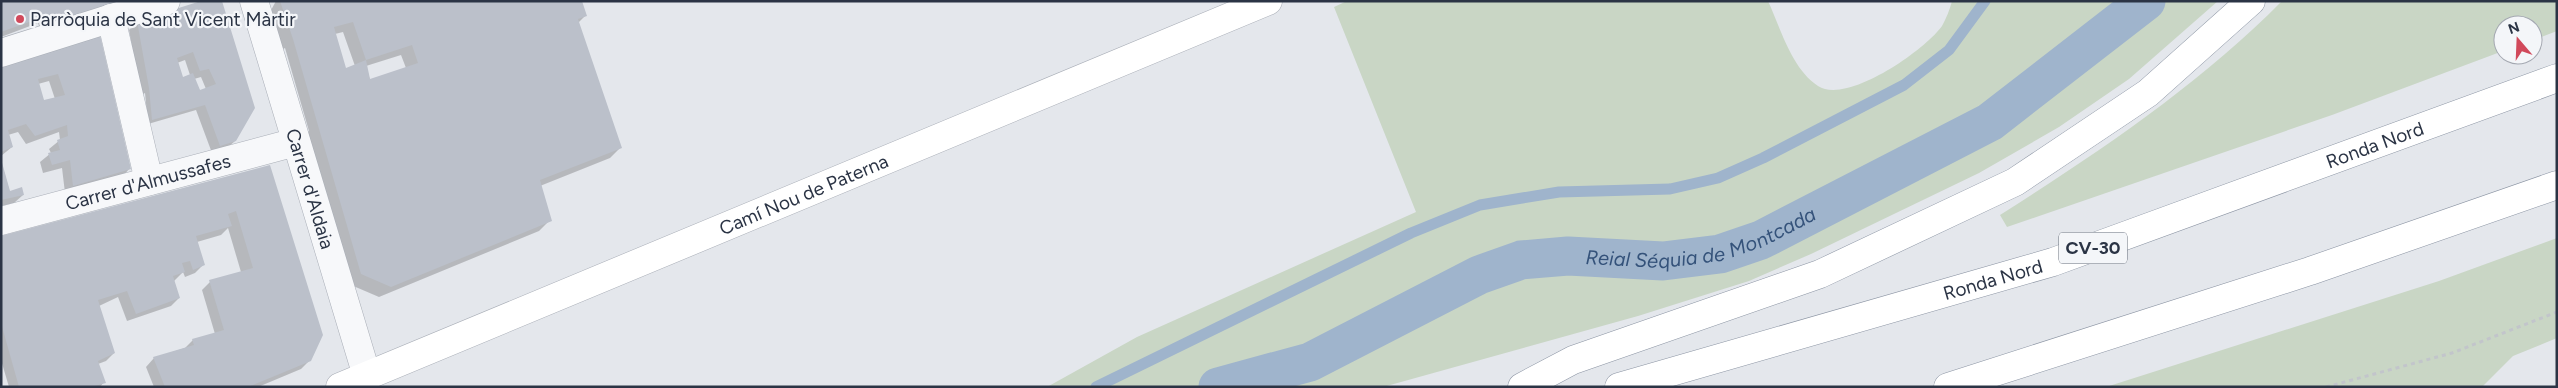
<svg xmlns="http://www.w3.org/2000/svg" width="2558" height="388" viewBox="0 0 2558 388" font-family="Figtree,sans-serif">
<style>
.green{fill:#c9d6c5}
.shadow{fill:#0003;fill-rule:evenodd}
.lines{fill:none;stroke-linecap:round;stroke-linejoin:round}
.stream{stroke:#9fb4cc;stroke-width:11}
.canal{stroke:#9fb4cc;stroke-width:39}
.building{fill:#bbc0ca;fill-rule:evenodd}
.street-casing{stroke:#a9aeb7;stroke-width:29}
.secondary-casing{stroke:#a9aeb7;stroke-width:29}
.highway-casing{stroke:#8b94a3;stroke-width:29}
.path{stroke:#c2c5cb;stroke-width:3;stroke-dasharray:4 4;stroke-linecap:butt}
.street{stroke:#f7f8fa;stroke-width:28}
.secondary{stroke:#fff;stroke-width:28}
.highway{stroke:#fff;stroke-width:28}
.poi-dot{fill:#d1495b;stroke:#f4f6f9;stroke-width:2}
.labels{text-anchor:middle;dominant-baseline:central;stroke-width:4.5;stroke-linejoin:round;paint-order:stroke}
.shield{fill:#f4f6f9;stroke:#676e7b;stroke-width:1}
.shield-label{font-size:18px;font-weight:bold;fill:#2b3445}
.poi-label{font-size:19px;fill:#2b3445;stroke:#f4f6f9;text-anchor:start}
.street-label{font-size:19px;fill:#2b3445;stroke:#f4f6f9}
.water-label{font-size:20px;font-style:italic;fill:#34527a;stroke:#f4f6f9}
</style>
<rect width="100%" height="100%" fill="#e4e7ec"/>
<path class="green" d="M1347,1H1768C1781,29 1791,68 1818,86C1847,105 1925,50 1942,26C1946,19 1950,9 1952,1H2218L2129,79L2059,127L1979,173L1811,254L1749,281L1638,316L1383,387H1047L1137,337L1416,212L1334,7Z
M2282,1H2557V31L2533,40V25H2503V51L2332,115L2007,227L2000,215C2099,152 2199,85 2282,1Z
M2557,238V338L2513,356L2482,387H2106L2439,281Z"/>
<path class="shadow" d="M1,1H153L41,32L38,23L1,37Z
M207,1L235,141L226,149L212,153L196,110L148,124L145,93L141,95L129,30L137,22ZM185,60L190,75L182,78L177,63ZM201,77L206,89L200,91L194,79Z
M276,1H580L586,15L578,23L620,148L610,158L540,186L550,220L539,231L379,297L351,285L306,134L309,131L285,48L283,49L270,12ZM343,32L355,66L345,70L335,34ZM401,55L406,68L370,80L366,66Z
M99,36L130,168L122,177L65,193L62,168L43,173L40,162L51,153L49,149L60,140L59,132L26,144L18,132L8,135L12,147L1,156V68ZM49,81L55,99L44,102L38,84Z
M1,161L10,193L23,195L14,203L1,206Z
M269,167L322,335L310,360L301,369L258,387H154L146,367L154,358L185,348L193,340L215,334L202,290L210,282L241,272L228,228L221,235L197,242L203,265L195,273L185,277L183,272L174,281L179,298L171,306L127,321L118,297L99,306L114,353L106,361L98,364L104,382L100,387H9L1,360V237Z"/>
<g class="lines">
<path class="stream" d="M1096,387L1411,233L1480,205L1559,192L1670,189L1718,178L1763,158L1904,85L1949,50L1985,1"/>
<path class="canal" id="s1" d="M1218,387L1310,362L1479,275L1521,260L1568,256L1663,261L1720,254L1761,240L1990,122L2146,1"/>
</g>
<path class="building" d="M1,1H138L49,25L46,16L1,32Z
M201,1H222L255,108L236,141L220,146L205,105L152,120L149,88L137,21ZM193,52L200,71L209,69L216,84L200,90L193,73L183,77L177,58Z
M280,1H582L587,16L578,19L622,148L540,180L552,221L391,287L361,274L293,39ZM353,22L366,60L346,68L334,27ZM412,45L418,63L370,79L366,60Z
M100,35L131,169L73,186L70,160L52,165L48,153L60,150L57,140L68,136L67,125L35,136L26,124L8,130L13,147L1,152V66ZM58,74L65,95L44,100L38,79Z
M1,159L10,191L22,187L24,195L1,200Z
M270,165L323,335L311,361L248,387H165L153,357L194,345L192,339L224,330L209,280L253,268L236,211L228,214L232,226L196,236L205,265L193,270L190,261L182,263L185,272L173,276L180,298L136,314L127,291L98,300L115,353L98,361L106,383L91,387H19L1,323V236Z"/>
<g class="lines">
<defs>
<g id="street">
<path id="s2" d="M254,1L367,376"/>
<path d="M111,18L149,181"/>
<path d="M1,53L166,1"/>
<path id="s3" d="M1,221L296,142"/>
</g>
<g id="secondary">
<path id="s4" d="M340,387L1268,1"/>
</g>
<g id="highway">
<path d="M1522,387L1573,360L1820,274L2015,182L2148,93L2251,1"/>
<path id="s5" d="M1619,387L2053,262L2557,78"/>
<path d="M1948,387L2310,271L2557,185"/>
</g>
</defs>
<use href="#street" class="street-casing"/>
<use href="#secondary" class="secondary-casing"/>
<use href="#highway" class="highway-casing"/>
<path class="path" d="M2326,387L2452,353L2557,312"/>
<use href="#street" class="street"/>
<use href="#secondary" class="secondary"/>
<use href="#highway" class="highway"/>
</g>
<circle class="poi-dot" cx="20" cy="19" r="5"/>
<g class="labels">
<rect class="shield" x="2059" y="232.5" width="68" height="31" rx="4"/>
<g class="shield-label">
<text x="2093" y="248">CV-30</text>
</g>
<g class="poi-label">
<text x="30" y="19">Parròquia de Sant Vicent Màrtir</text>
</g>
<g class="street-label">
<text stroke="none"><textPath href="#s5" startOffset="794">Ronda Nord</textPath></text>
<text stroke="none"><textPath href="#s3" startOffset="152">Carrer d'Almussafes</textPath></text>
<text stroke="none"><textPath href="#s2" startOffset="196">Carrer d'Aldaia</textPath></text>
<text stroke="none"><textPath href="#s4" startOffset="502">Camí Nou de Paterna</textPath></text>
<text stroke="none"><textPath href="#s5" startOffset="389">Ronda Nord</textPath></text>
</g>
<g class="water-label">
<text stroke="none"><textPath href="#s1" startOffset="514">Reial Séquia de Montcada</textPath></text>
</g>
</g>
<rect width="2558" height="388" fill="none" stroke="#2b3445" stroke-width="5"/>
<g transform="translate(2518 40) rotate(341)"><circle r="24" fill="#f4f6f9" stroke="#a4a8b1"/>
<path d="M0-4L9 19L0 12L-9 19Z" fill="#d1495b"/>
<text y="-8" font-size="14" font-weight="bold" text-anchor="middle" fill="#2b3445">N</text>
</g>
</svg>
